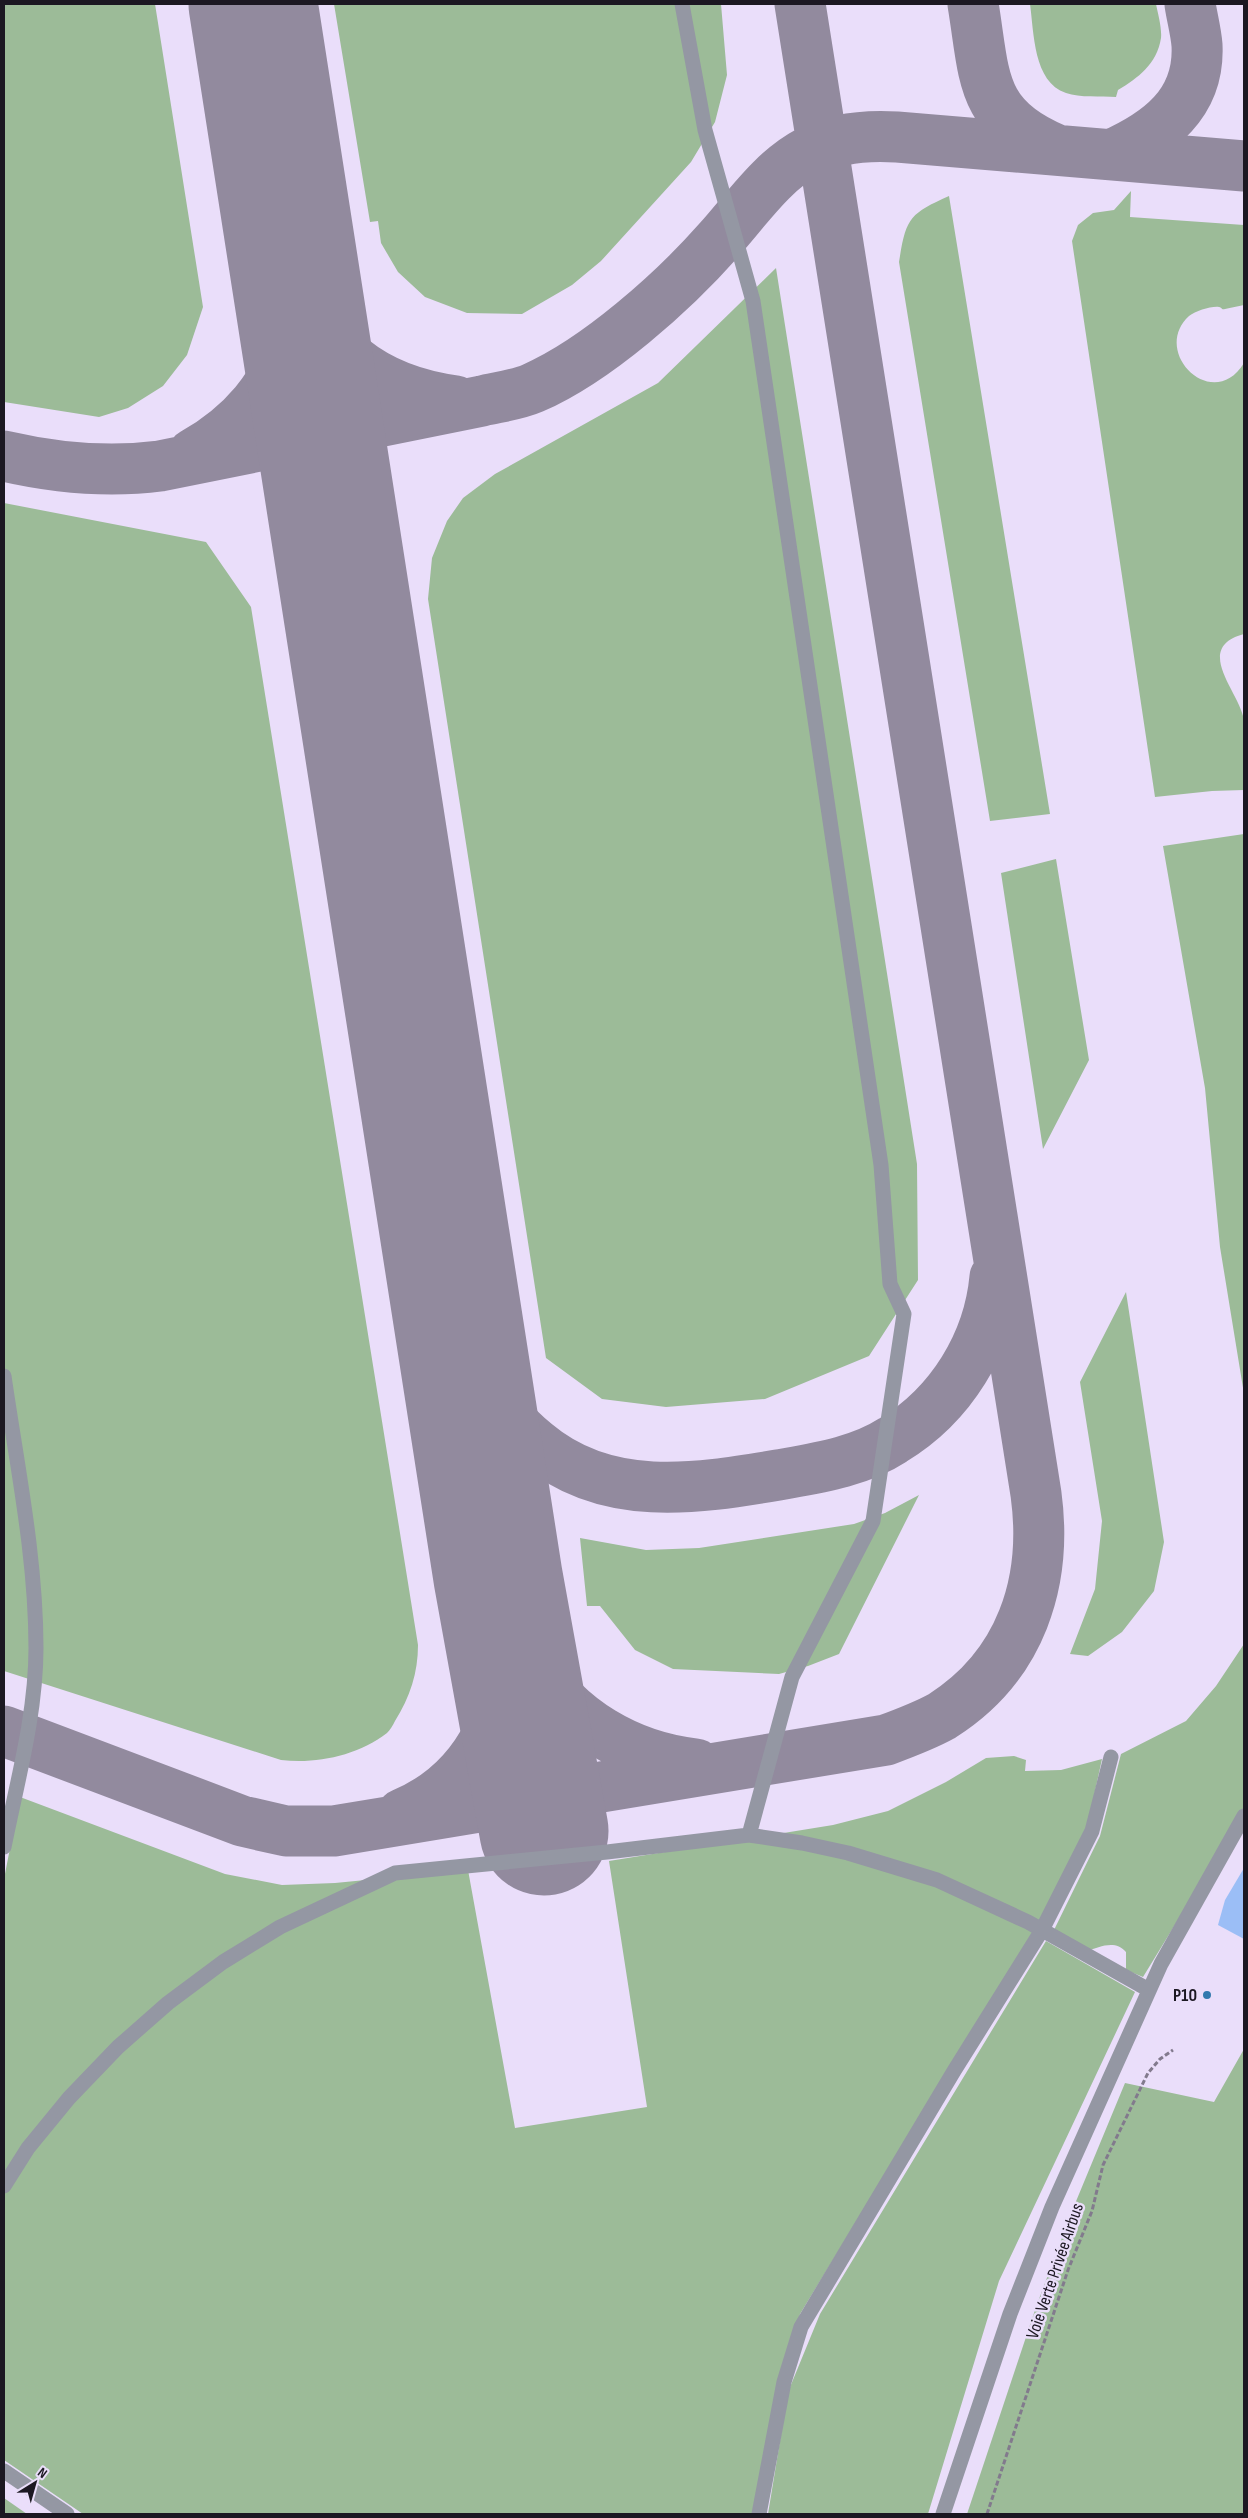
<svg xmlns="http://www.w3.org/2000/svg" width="1248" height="2518" viewBox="0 0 1248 2518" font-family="'Sofia Sans Condensed',sans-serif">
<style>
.green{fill:#9cbb98}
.water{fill:#9bbef6}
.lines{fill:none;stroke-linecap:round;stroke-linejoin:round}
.taxiway{stroke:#928a9e;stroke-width:51}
.runway{stroke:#928a9e;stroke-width:129}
.path{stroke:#827a8d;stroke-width:3;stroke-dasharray:5 2.5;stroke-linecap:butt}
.minor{stroke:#9497a3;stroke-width:15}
.poi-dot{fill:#3279ae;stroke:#eadefa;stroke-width:2}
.labels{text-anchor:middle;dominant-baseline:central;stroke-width:5;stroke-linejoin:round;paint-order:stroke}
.poi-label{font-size:18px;font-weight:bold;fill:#1c1822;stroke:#eadefa;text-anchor:end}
.street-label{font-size:18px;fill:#1c1822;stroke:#eadefa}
</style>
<rect width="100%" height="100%" fill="#eadefa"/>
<path class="green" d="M4,4H155L203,307L187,355L163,386L128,408L99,417L4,402Z
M334,4H721L727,75L715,122L691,162L601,261L572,285L522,314L467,313L425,297L398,272L381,243L378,221L370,222Z
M1030,4H1156C1158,14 1162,28 1161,38C1157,64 1138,78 1118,90L1116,97C1101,96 1080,98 1066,93C1033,82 1034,32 1030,4Z
M1131,191L1130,217L1244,225V305C1238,306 1231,308 1225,309C1221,310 1223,308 1219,307C1211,306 1196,311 1189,316C1150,352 1213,414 1244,363V634C1192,648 1240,692 1244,720C1248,743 1244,768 1244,790L1212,791L1155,797L1072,241L1078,225L1093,213L1114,210Z
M949,196L1050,814L990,821L899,262C906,218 909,214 949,196Z
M776,268L917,1164L918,1280L869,1356L765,1399L666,1407L602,1399L546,1358L428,599L432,558L447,521L463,498L495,474L658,383Z
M4,503L206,542L251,607L418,1645C418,1673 410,1697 395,1721C393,1725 390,1730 387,1733C357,1756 317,1764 281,1760L4,1671Z
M1244,834V1394L1220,1247L1205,1088L1163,846Z
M1056,859L1089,1060L1043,1149L1001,873Z
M1126,1292L1164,1542L1154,1591L1122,1632L1088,1656L1070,1654L1095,1589L1102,1521L1080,1382Z
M919,1495L839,1654L808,1666L779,1674L673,1669L635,1650L600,1606H587L580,1538L646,1550L699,1548L854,1524L885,1513Z
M1244,1644V1812L1143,1977L1126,1970V1952C1115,1939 1100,1947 1086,1951L1054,1930L1100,1836L1121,1754L1186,1721L1216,1686Z
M1014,1756L1026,1760L1025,1771L1061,1770L1102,1759L1087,1828L1040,1920L800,2314L752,2514H83L4,2460V1879L20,1797L225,1874L282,1885L335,1883L468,1870L515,2128L647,2107L609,1861L833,1825L888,1811L946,1782L986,1758Z
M1046,1941L1135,1992L999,2281L928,2514H768L788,2392L820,2314Z
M1244,2049V2514H967L1036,2307L1072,2211L1125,2083L1214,2102Z
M4,2498L27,2514H4Z"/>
<path class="water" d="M1244,1868V1939L1218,1925L1225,1900Z"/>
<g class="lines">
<path class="taxiway" d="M973,4C985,76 979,117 1055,149
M1111,155C1158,134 1200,104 1197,45C1196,32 1192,17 1190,4
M297,267C317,349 375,390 456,401
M193,454C239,428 280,386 289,332C295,301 292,268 290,237
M4,456C56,468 106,473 160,466L482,401C499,397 517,395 533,388C597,360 673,292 719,240C746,210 772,171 808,152C835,138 867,135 897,137L1244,166
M454,1291C472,1355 482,1400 536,1444C606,1503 695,1489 778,1475C817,1468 859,1462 893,1440C951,1405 989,1343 995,1277
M498,1577C508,1606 517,1636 533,1663C567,1721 630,1757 696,1764
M4,1731L242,1821L286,1831H334L886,1740C905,1733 924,1726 942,1716C1021,1666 1048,1582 1036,1494L800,4
M402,1814C480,1782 520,1697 505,1615"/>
<path class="runway" d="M253,4L498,1577L544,1831"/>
<path class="path" d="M987,2514L1068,2270L1092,2211L1103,2165L1148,2073L1160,2059L1173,2050"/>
<path class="minor" d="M682,4L705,130L753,301L881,1165L890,1284L904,1314L873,1521L792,1677L749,1835
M4,1376C17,1466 36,1557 36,1648C36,1715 17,1782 4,1847
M4,2186L28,2148L69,2098L118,2047L168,2003L223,1962L280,1927L395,1873L607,1852L749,1835L802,1843L848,1853L937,1880L1028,1922L1149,1990
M4,2471L67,2514
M759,2514L784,2382L801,2327L954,2071L1042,1930L1092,1831L1111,1757
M943,2514L1010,2314L1052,2207L1161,1964L1244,1816"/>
</g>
<circle class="poi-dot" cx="1207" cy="1995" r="5"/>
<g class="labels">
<g class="poi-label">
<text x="1197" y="1995">P10</text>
</g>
<g class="street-label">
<text transform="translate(1055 2271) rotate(-71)">Voie Verte Privée Airbus</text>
</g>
</g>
<rect width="1248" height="2518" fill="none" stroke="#1c1822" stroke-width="10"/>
<g transform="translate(35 2483) rotate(37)" stroke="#eadefa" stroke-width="4" paint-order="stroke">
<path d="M0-4L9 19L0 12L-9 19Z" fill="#1c1822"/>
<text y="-8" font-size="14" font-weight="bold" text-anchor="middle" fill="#1c1822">N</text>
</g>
</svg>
